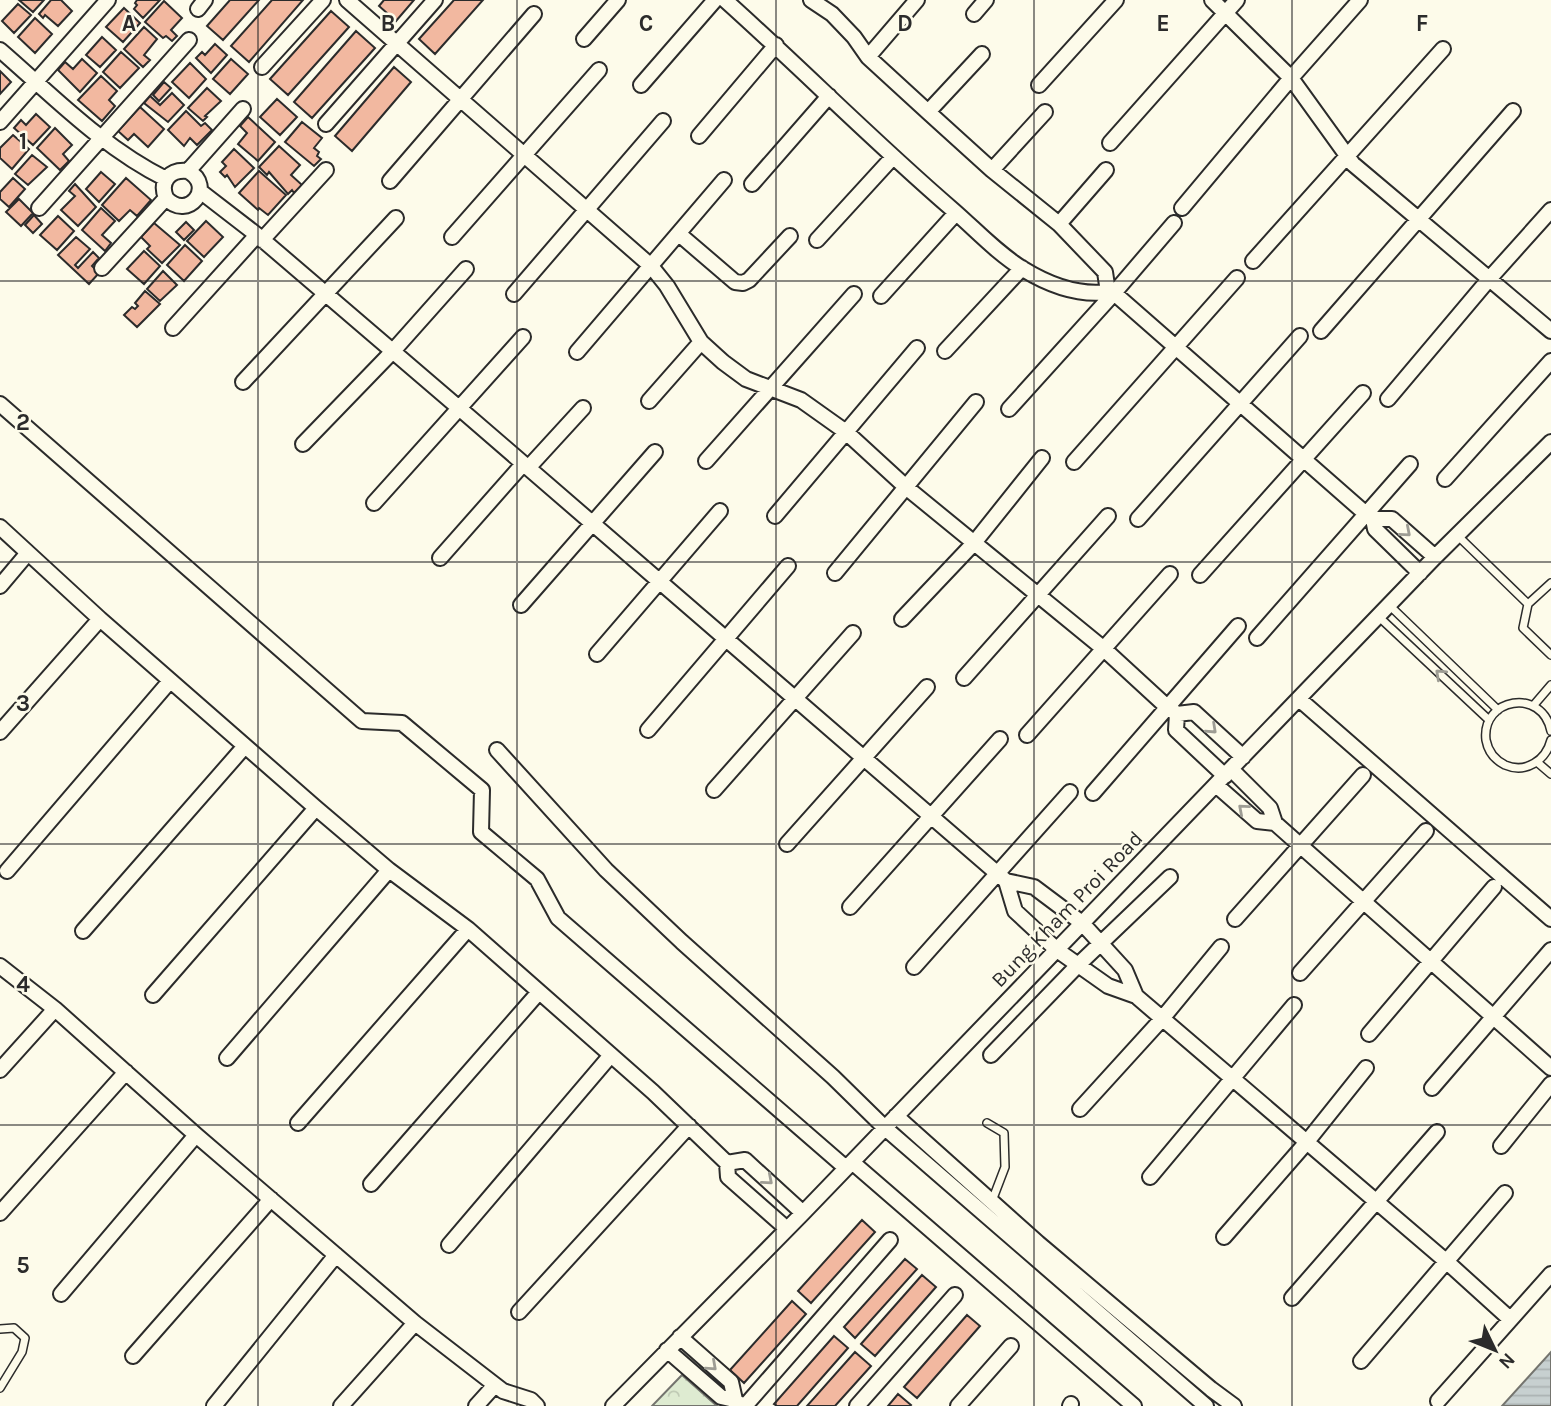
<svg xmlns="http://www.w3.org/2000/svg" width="1551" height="1406" viewBox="0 0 1551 1406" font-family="Karla,sans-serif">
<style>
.park{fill:url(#park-crowns);stroke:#74746e;stroke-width:2}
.water{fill:url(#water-rules);stroke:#74746e;stroke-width:2}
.building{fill:#f2b8a0;stroke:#2b2b2b;stroke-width:2}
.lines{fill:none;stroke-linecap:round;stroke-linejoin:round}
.lane-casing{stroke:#2b2b2b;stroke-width:10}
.street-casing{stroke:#2b2b2b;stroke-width:18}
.lane{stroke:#fdfbea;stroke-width:7}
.street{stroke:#fdfbea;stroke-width:14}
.oneway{stroke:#9e9d94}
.grid{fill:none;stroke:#2b2b2b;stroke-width:2;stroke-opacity:0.55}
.labels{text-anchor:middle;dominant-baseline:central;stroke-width:5;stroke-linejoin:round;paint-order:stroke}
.street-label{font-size:21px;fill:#2b2b2b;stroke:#fdfbea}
.grid-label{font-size:23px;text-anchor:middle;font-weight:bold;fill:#2b2b2b;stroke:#fdfbea;stroke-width:5;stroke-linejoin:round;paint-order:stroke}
</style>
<defs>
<pattern id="park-crowns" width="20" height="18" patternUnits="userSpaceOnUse" patternTransform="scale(1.75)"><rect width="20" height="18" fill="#deebd1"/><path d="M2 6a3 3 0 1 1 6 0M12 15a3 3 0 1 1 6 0" fill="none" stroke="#bfcab4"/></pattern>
<pattern id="water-rules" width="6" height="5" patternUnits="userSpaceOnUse" patternTransform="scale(1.75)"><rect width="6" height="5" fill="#c7d0d0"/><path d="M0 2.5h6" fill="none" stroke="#abb3b3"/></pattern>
</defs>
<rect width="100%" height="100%" fill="#fdfbea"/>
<path class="park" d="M682,1375L717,1406H652Z"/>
<path class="water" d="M1551,1352V1406H1502Z"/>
<path class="building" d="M19,0H44L33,12Z
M51,0H61L72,11L58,26L45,15L43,18L39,14Z
M137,0H160L143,18L134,9L137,5L135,3Z
M230,0H259L223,40L207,26Z
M272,0H303L249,62L231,46Z
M384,0H414L396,21L379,6Z
M454,0H483L435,54L419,39Z
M164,1L182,18L171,30L177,36L172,41L166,36L163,38L145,22Z
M18,4L31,15L14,33L2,21Z
M124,8L140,23L123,42L106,27Z
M331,11L349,27L288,95L270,79Z
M35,18L52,34L35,53L18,37Z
M144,27L157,39L144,55L150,60L143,67L124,49Z
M356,31L375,48L312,118L294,102Z
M102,37L116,50L100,67L86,55Z
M215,44L227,55L211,73L196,58L202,52L205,55Z
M121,52L139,68L120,88L103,72Z
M82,59L97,73L80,92L58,70L65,62L73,69Z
M231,59L248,74L230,94L213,79Z
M190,63L206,79L189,98L172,82Z
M394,67L411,82L352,151L335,136Z
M0,71L11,82L0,94Z
M101,76L117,91L109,100L115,106L102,121L78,100Z
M164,82L171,88L159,101L153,95Z
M207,88L221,101L205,116L207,117L203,121L188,108Z
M172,93L184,105L168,122L144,103L150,96L160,105Z
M277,99L297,117L280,135L260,117Z
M140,107L164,129L148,147L134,134L128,140L118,131Z
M186,111L201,126L205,123L212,130L197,145L190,138L184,146L168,130Z
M36,114L50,127L33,145L14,128L21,120L26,125Z
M248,117L275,142L258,161L238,144L247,133L240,126Z
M302,122L322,138L314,148L319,152L317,156L321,159L314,166L285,142Z
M55,128L72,145L63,154L69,161L60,170L37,148Z
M13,135L29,149L12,169L0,158V148Z
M279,146L300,165L291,175L302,185L294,193L292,190L288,194L269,172L267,175L259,167Z
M234,149L254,168L235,187L227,175L225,177L220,172L226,166L222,162Z
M32,155L47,167L28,185L15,174Z
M259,171L286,195L268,215L259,208L258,210L239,193Z
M101,172L115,184L99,202L86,189Z
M13,178L25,189L9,207L0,199V192Z
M126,178L151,200L137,216L130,210L119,221L102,205Z
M75,184L96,207L78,226L61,210L75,196L69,191Z
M19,199L33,213L21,226L6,212Z
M101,208L115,221L102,235L111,243L105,251L82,230Z
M34,215L42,224L33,233L25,225Z
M58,216L74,231L57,250L40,235Z
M206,221L223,237L204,257L187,241Z
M186,222L194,230L184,240L176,232Z
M154,223L180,245L162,263L147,249L150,246L141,237Z
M76,237L90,249L75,265L78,268L93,252L99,258L92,266L99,273L89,284L58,255Z
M185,245L202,261L184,281L167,265Z
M144,251L160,266L144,284L127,269Z
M163,271L177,285L160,301L147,289Z
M145,291L160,304L137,327L124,315L132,307L135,309L138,306L135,303Z
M862,1220L875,1232L811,1303L798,1291Z
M905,1259L917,1269L855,1338L844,1327Z
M922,1275L936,1287L875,1356L861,1344Z
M792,1301L806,1314L744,1383L730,1370Z
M967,1315L980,1326L917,1398L904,1387Z
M834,1336L848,1348L797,1406H777L774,1404Z
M855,1352L871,1366L835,1406H807Z
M898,1394L911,1405L910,1406H888Z"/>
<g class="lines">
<defs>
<path id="lane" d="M1458,536L1528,604L1523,628L1551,655
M1528,604L1551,583
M1389,605L1498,710
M1378,616L1489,720
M1533,706L1551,685
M1551,731C1542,687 1481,698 1486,740C1488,751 1495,760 1505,765C1526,774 1546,760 1551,740
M1537,762L1551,774
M987,1123L1004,1133L1005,1167L992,1201
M0,1329L14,1328L25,1338L22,1352L0,1388"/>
<path id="street" d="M347,0L651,266L667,286L701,342L723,362L746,379L801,400L846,432L907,488L1104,649L1166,706L1177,714L1194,712L1243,757
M725,0C802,69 875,143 953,210C976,230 997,253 1023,269C1049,285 1077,296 1108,292
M811,0L832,14L854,37L868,57L928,112L992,170L1059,224L1105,272L1108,292L1114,293L1366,514L1373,519H1392L1435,557
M1212,0L1291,78L1353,164L1551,331
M198,9L205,0
M974,14L986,0
M584,39L618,0
M0,50C52,95 103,148 166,179
M868,57L917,0
M262,67L323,0
M641,85L715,0
M1039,85L1116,0
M928,112L982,54
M0,122L108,0
M326,124L435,0
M699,136L776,45
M1110,143L1237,0
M992,170L1045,112
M188,171C216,186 188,222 166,198C159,181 170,169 188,171L243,109
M390,181L534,14
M752,184L829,96
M200,191L257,235L459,408L1006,881L1034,887L1082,923L1125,970L1136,996
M39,208L189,40
M1182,208L1291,78L1360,0
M1059,224L1106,170
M679,234L735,282L743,283L749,280L790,236
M452,237L599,70
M262,240L326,170
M817,240L893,157
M1253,261L1443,49
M102,268L166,198
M514,294L663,121
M881,296L956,213
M173,328L257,235
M1321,331L1513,111
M945,351L1022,268
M577,352L724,180
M243,382L396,218
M1388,399L1490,278L1551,210
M649,401L701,342
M0,404L362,721L402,723L482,790L481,832L537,879L558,918L846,1168
M1009,409L1114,293L1174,223
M303,444L393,351L466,269
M706,461L854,294
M1074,462L1237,278
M528,468L583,408
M1445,479L1551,361
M374,503L523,337
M775,516L917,348
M1138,519L1300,336
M1373,519L1375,529L1420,573
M0,527L100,619L316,808L389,870L468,929L653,1092L727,1163L728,1177L787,1229
M440,558L523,464
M835,573L976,402
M1200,575L1363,393
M0,586L27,554
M521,605L655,452
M902,619L974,543L1042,458
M1257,638L1410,464
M597,654L720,511
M964,678L1108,516
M1299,699L1551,919
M1177,714L1176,730L1225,776
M648,730L788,566
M0,732L100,619
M1027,735L1170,574
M497,750L606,870L682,942L833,1077L885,1128L1206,1406
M1231,769L1270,808L1275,823L1551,1068
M1216,785L1257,821L1275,823
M714,790L853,633
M1093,793L1238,626
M787,844L927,687
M7,871L170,681
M1006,881L1015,911L1057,950L1108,986L1136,996L1447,1262L1510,1319
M850,907L1000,739
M1235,919L1363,775
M83,931L245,746
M0,966L55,1009L196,1135L415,1323L503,1391L531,1400L537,1406
M914,967L1070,792
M1300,973L1426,831
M153,995L316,808
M1369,1034L1494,887
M991,1055L1078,965L1170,877
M227,1058L389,870
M0,1070L55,1009
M1432,1088L1551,950
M1080,1109L1161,1020L1221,947
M896,1116L1038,1243L1211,1389L1234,1406
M298,1123L468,929
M1501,1146L1551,1084
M852,1162L1134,1406
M727,1163L745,1160L803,1213
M1150,1177L1294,1005
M371,1184L539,992
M0,1213L126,1072
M1224,1237L1306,1143L1366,1068
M449,1245L611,1055
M61,1294L196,1135
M1292,1298L1437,1132
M519,1312L689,1126
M680,1337L731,1382L735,1400
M667,1350L721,1397L735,1400L742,1406
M133,1356L271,1199
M1361,1361L1505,1193
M1438,1401L1551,1274
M214,1406L336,1255
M341,1406L415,1323
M476,1406L495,1385
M613,1406L803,1213L1435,557L1551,442
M745,1406L890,1240
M857,1406L955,1295
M958,1406L1011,1346
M1070,1406L1071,1404"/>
</defs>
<use href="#lane" class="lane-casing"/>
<use href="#street" class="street-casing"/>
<use href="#lane" class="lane"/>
<use href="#street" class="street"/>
</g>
<defs><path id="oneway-chevron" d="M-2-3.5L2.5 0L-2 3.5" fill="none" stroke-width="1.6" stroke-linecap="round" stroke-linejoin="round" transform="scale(1.75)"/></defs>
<g class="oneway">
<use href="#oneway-chevron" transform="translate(1406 532) rotate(41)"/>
<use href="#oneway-chevron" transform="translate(1440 674) rotate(-137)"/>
<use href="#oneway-chevron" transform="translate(1212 729) rotate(43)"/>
<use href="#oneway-chevron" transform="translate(1243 809) rotate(-139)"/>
<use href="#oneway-chevron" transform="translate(768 1180) rotate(41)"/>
<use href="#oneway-chevron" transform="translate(712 1366) rotate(42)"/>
</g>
<path class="grid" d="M258,0V1406M517,0V1406M776,0V1406M1034,0V1406M1292,0V1406M0,281H1551M0,562H1551M0,844H1551M0,1125H1551"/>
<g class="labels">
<g class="street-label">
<text transform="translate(1067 909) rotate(-46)">Bung Kham Proi Road</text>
</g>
</g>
<g class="grid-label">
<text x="129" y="31">A</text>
<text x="388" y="31">B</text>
<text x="646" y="31">C</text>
<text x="905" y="31">D</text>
<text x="1163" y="31">E</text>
<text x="1422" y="31">F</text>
<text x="23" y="149">1</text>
<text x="23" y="430">2</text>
<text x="23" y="711">3</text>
<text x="23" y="992">4</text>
<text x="23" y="1273">5</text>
</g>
<g transform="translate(1495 1350) rotate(133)" stroke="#fdfbea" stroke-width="5" paint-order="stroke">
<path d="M0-5L12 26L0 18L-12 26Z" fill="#2b2b2b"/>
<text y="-10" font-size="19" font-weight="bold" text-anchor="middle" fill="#2b2b2b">N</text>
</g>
</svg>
